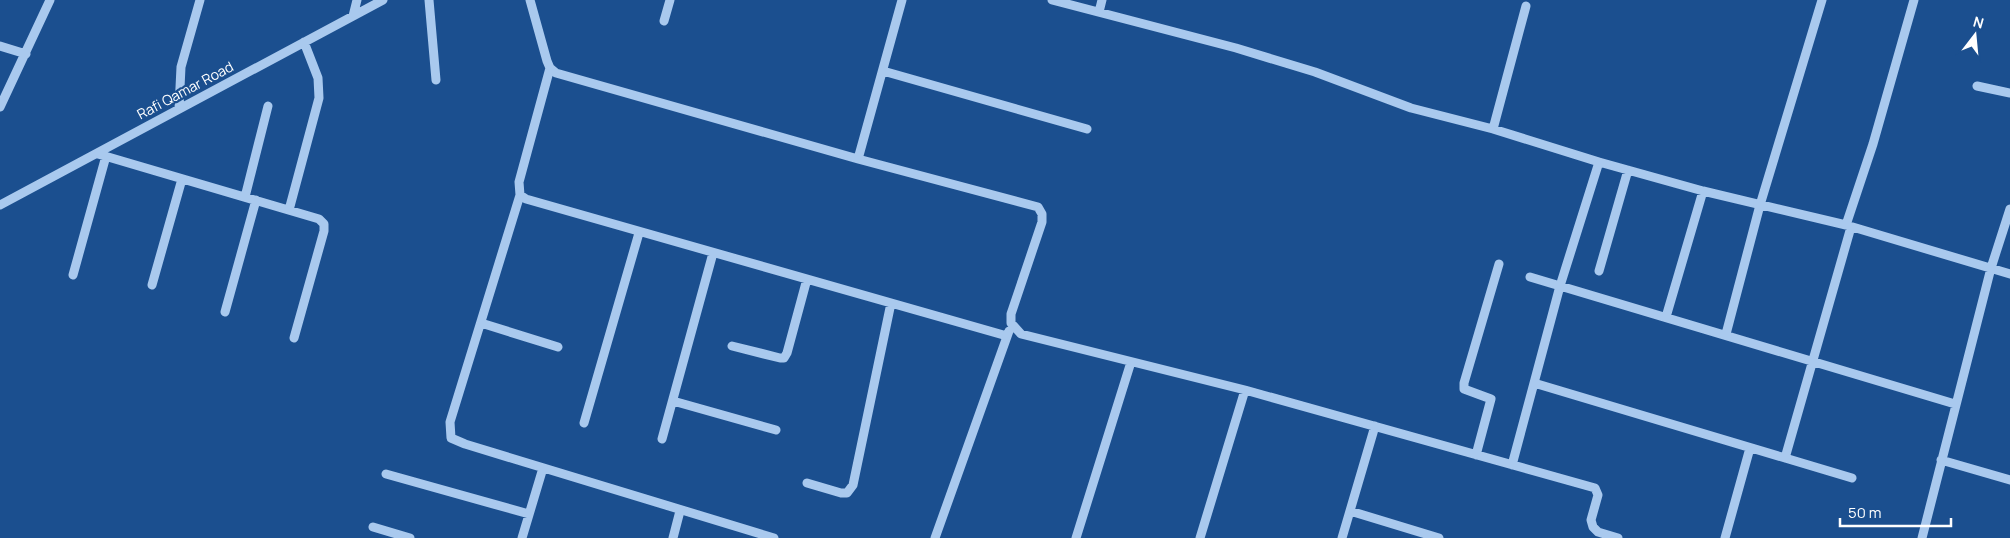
<svg xmlns="http://www.w3.org/2000/svg" width="2010" height="538" viewBox="0 0 2010 538" font-family="Manrope,sans-serif">
<style>
.lines{fill:none;stroke-linecap:round;stroke-linejoin:round}
.minor{stroke:#a9c9ee;stroke-width:9}
.labels{text-anchor:middle;dominant-baseline:central;stroke-width:4.5;stroke-linejoin:round;paint-order:stroke}
.street-label{font-size:14px;fill:#fff;stroke:#1b4f8f}
</style>
<rect width="100%" height="100%" fill="#1b4f8f"/>
<g class="lines">
<path class="minor" d="M429,0L436,80
M530,0L547,61L550,68L556,73L858,159L1038,207L1042,214V222L1011,314V323L1021,334L1245,390L1595,488L1598,495L1591,520L1593,527L1598,532L1618,538
M1052,0L1236,48L1315,72L1411,108L1493,129L1599,162L1703,191L1846,225L2010,274
M1099,12L1102,0
M353,16L357,0
M664,21L670,0
M0,46L26,54
M550,68L519,182L520,195L526,199L1007,336
M883,71L1087,129
M1977,86L2010,93
M0,107L50,0
M179,108L181,67L200,0
M1493,129L1526,6
M98,154L319,219L324,224V231L294,338
M858,159L902,0
M520,195L450,422L451,438L465,444L774,538
M245,197L268,106
M0,205L383,0
M289,210L319,98L318,78L304,42
M1846,225L1873,144L1914,0
M1599,271L1628,170
M73,275L106,156
M1530,277L1955,404
M152,285L182,179
M225,312L256,200
M1666,317L1703,191
M481,323L558,347
M1726,334L1760,205L1822,0
M732,346L780,358H784L787,353L807,279
M1534,383L1852,478
M673,401L776,430
M584,423L639,233
M662,439L713,253
M1476,455L1491,399L1464,389V383L1499,264
M1785,458L1851,227
M1941,460L2010,480
M1512,465L1560,286L1599,162
M386,474L529,514
M807,483L841,493H847L853,485L891,303
M1350,511L1439,538
M373,527L410,538
M522,538L543,468
M673,538L680,511
M935,538L1009,331
M1076,538L1131,362
M1200,538L1245,390
M1342,538L1375,426
M1725,538L1750,448
M1922,538L1991,268L2010,209"/>
</g>
<g class="labels">
<g class="street-label">
<text transform="translate(185 90) rotate(-28)">Rafi Qamar Road</text>
</g>
</g>
<g transform="translate(1975 35) rotate(16)" stroke="#1b4f8f" stroke-width="4" paint-order="stroke">
<path d="M0-4L9 19L0 12L-9 19Z" fill="#ffffff"/>
<text y="-8" font-size="14" font-weight="bold" text-anchor="middle" fill="#ffffff">N</text>
</g>
<path d="M1840 518v8h111v-8" fill="none" stroke="#ffffff" stroke-width="2.5"/>
<text x="1848" y="518" font-size="15" fill="#ffffff" stroke="#1b4f8f" stroke-width="4" paint-order="stroke">50 m</text>
</svg>
